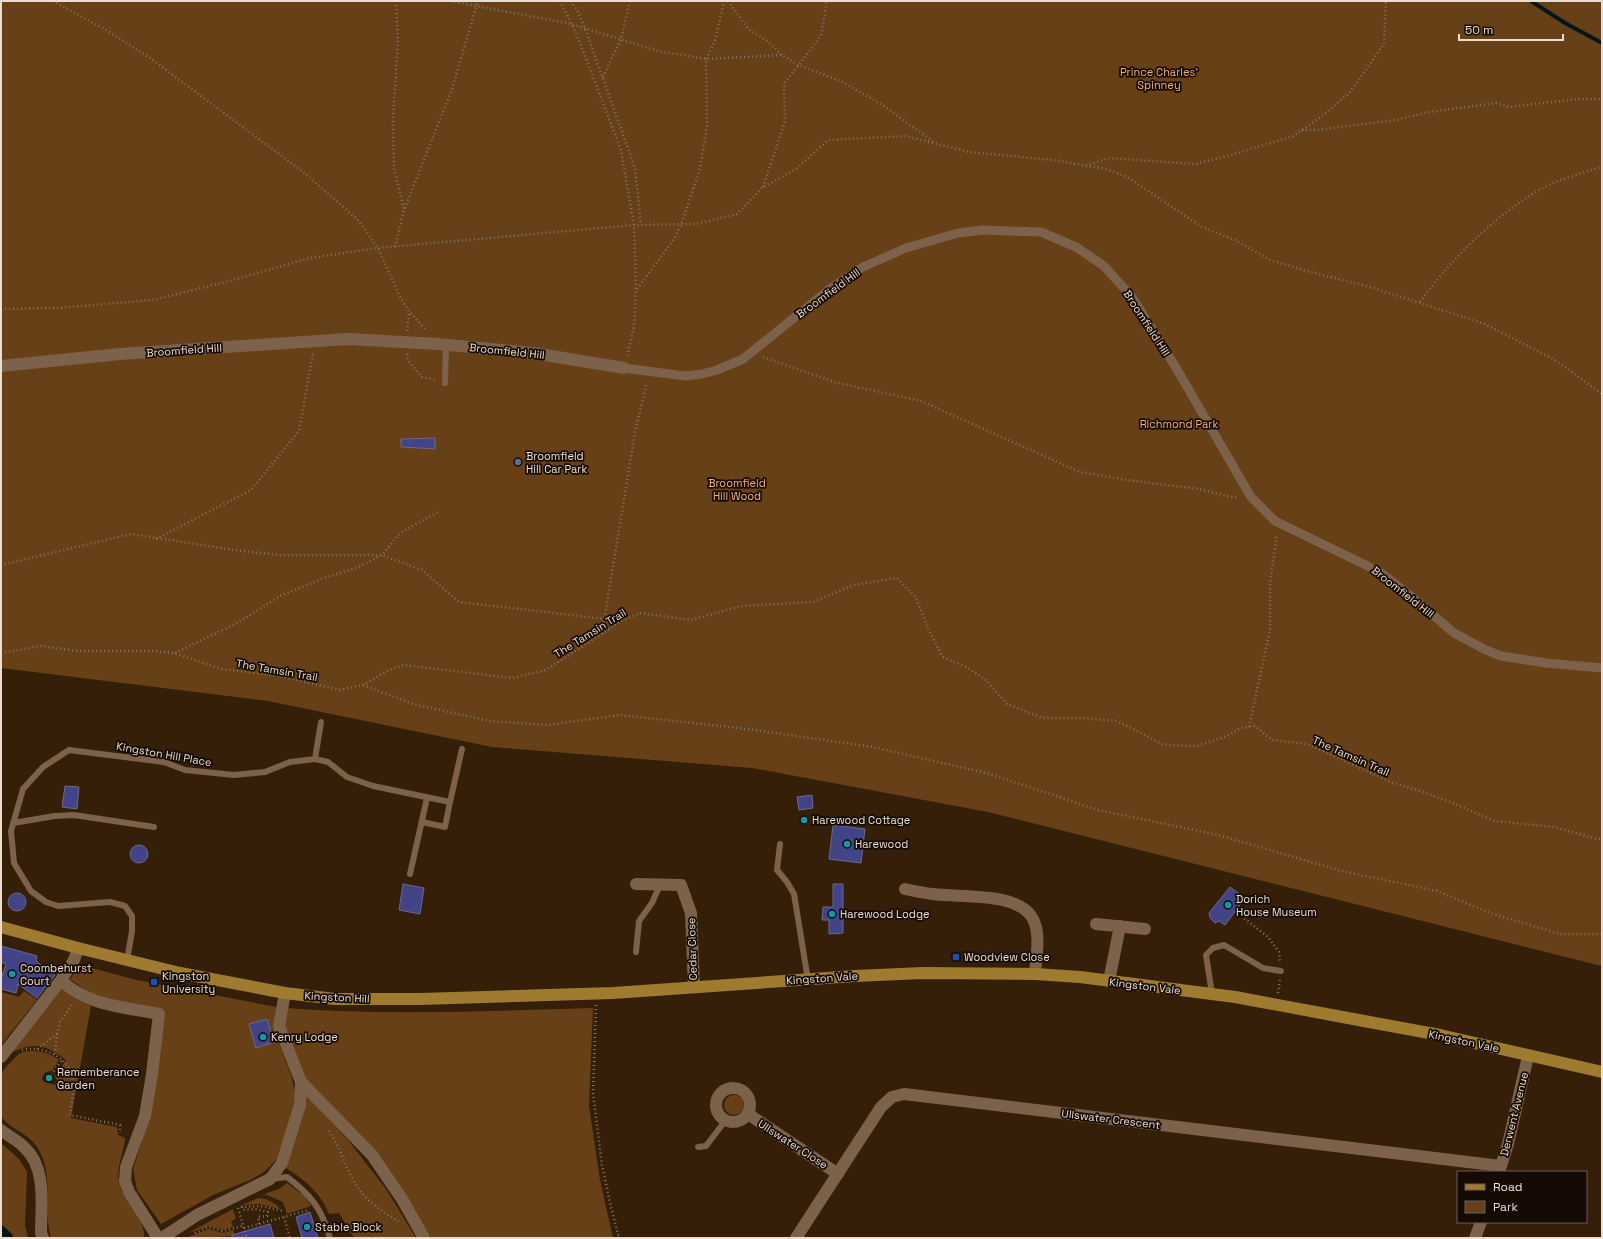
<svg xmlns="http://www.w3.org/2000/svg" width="1603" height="1239" viewBox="0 0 1603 1239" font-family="'Space Grotesk',sans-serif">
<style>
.green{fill:#684017}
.water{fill:#061515}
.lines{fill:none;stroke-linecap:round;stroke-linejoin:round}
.stream{stroke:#061515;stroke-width:4}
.building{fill:#434488;stroke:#686b8a}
.path{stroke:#887563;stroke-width:2.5;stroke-dasharray:1 3;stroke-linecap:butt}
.service{stroke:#7c624b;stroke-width:6}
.pedestrian{stroke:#7c624b;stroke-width:9}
.minor{stroke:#7c624b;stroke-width:12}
.primary{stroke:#9f7b2f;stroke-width:12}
.service-dot{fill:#5c6f8a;stroke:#150b04;stroke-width:1.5}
.culture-dot{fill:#0f9aa8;stroke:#150b04;stroke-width:1.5}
.transit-dot{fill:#1a4fb4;stroke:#150b04;stroke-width:1.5}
.labels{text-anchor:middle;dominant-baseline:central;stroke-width:3.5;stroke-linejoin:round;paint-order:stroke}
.park-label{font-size:11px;fill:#f6b273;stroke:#150b04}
.street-label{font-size:11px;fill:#ecddd0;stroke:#150b04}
.poi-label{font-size:11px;fill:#ecddd0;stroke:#150b04;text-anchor:start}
</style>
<rect width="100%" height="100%" fill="#351f08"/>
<path class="green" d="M1,1H1602V966L988,812L752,768L492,747L268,701L1,668Z
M80,965L137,980L276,1007L275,1026L277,1038L291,1075L295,1092L294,1110L277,1159L264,1172L250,1180L213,1195L161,1224L137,1190L133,1169L150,1117L164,1015L99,1000L70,979Z
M61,986L74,997L91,1006L71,1118L117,1127L118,1135L125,1138C124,1153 116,1167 119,1181C122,1202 146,1217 144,1238H51C43,1210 54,1177 39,1150C30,1133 11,1131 1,1116C1,1105 0,1086 1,1076C2,1071 6,1067 10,1063C14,1059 18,1053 24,1052C36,1049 50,1053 59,1060L52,1071C46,1071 43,1073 42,1079L44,1082L55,1085L57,1081L55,1076L66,1060C47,1045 34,1041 11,1053Z
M24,991L37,1000L1,1045V992L19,997Z
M285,1008C388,1016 490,1011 593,1008L589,1106L600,1180L613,1238H431L406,1198L307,1081L284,1026Z
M306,1094L348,1140L386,1189L416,1238H354L339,1213L329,1214C321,1193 305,1180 286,1168Z
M724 1105a10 10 0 1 1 20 0a10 10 0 1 1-20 0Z
M1,1143L19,1159L27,1172L25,1225L28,1238H1Z
M287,1183L306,1197L311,1206L287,1214L283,1202L264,1194L279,1189Z
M258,1198C266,1198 275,1202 280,1209L259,1204L242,1205Z
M233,1209L236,1219L231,1221L233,1227L222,1230L210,1226L188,1233Z
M209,1229L223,1233L233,1230L235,1236L188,1238V1237Z"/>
<path class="water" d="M1,1224L12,1234L13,1238H1Z"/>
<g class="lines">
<path class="stream" d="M1531,1L1565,23L1602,43"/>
</g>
<path class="building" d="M435,438V449L401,447V439Z
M65,786L79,787L77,809L62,807Z
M812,795L813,808L799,810L797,797Z
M833,825L865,829L861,863L829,859Z
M130 854a9 9 0 1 1 18 0a9 9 0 1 1-18 0Z
M403,884L424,888L420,914L399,910Z
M833,884H843V933L829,934V920H822L823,907H833Z
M1230,887L1245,898L1225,925L1219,921L1215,923L1210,918L1209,913Z
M8 902a9 9 0 1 1 18 0a9 9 0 1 1-18 0Z
M1,946L37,956L36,961L55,975L37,998L18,984L16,993L1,989V979L6,964L1,962Z
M267,1019L274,1042L256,1048L249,1024Z
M310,1212L318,1238H302L296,1217Z
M270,1224L274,1238H232V1235Z"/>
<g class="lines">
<path class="path" d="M53,1L106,30L150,58L302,171L357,219L378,248L401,299L409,311L426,330
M396,1L398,40L393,118L394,169L404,209
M451,1L571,24L658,51L706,59L782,55L798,65L841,81L884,106L935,143
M560,1L577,35L621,150L634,225L636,289L634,327L627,356
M571,1L578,12L585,28L635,168L641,225
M728,1L748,29L767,41L782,55
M603,77L621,39L630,1
M1302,130H1317L1396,120L1429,112L1496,103L1509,107L1578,99H1602
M1086,166L1108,158L1195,164L1231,155L1293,136L1321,117L1350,92L1384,44L1386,1
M763,187L785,121L784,84L821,36L827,1
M395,247L404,210L451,92L478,1
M637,289L674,239L681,225L700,169L707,126L706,59L715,41L724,1
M1420,302C1451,260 1489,221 1534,193C1554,180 1579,174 1602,167
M1,309L57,308L153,300L233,280L310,258L378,248L634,225L696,224L737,214L763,187L796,169L828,140L905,136L969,152L1054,160L1106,169L1127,177L1202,227L1235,240L1270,260L1307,271L1370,287L1485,324L1555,360L1602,394
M407,331L409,312
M407,354L408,361L422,377L436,380
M763,357L834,382L921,401L1080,472L1126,480L1199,489L1231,497H1238
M156,539L251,490L299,431L313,354
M1,565L131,534L234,550L279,555H382L422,570L459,602L605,619
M602,634L635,432L647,382
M1,653L41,646L77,651H155L174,653L221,669L280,676L340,690L363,685L387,671L404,665L512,678L546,670L602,634L621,621L640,613L691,620L741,606L813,602L854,585L897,578L916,598L930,633L943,657L968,668L986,680L1007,704L1043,718H1081L1117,721L1164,745L1197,746L1227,736L1241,728L1255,726L1272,740L1307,744L1393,783L1417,790L1453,803L1494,821L1554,827L1593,838L1602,839
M175,653L239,622L280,596L324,578L356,568L382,555L400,533L440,511
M363,685L413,704L490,721L547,725L620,715L747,729L873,747L990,774L1098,810L1218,835L1342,871L1437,891L1490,913L1560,934H1602
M1249,727L1270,630V582L1277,534
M1235,911L1268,937L1279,952L1280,961
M1278,993L1280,980
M596,1005L593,1093L602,1165L611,1207L619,1238
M37,1049L57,1034
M22,1050C43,1045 70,1057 73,1080C75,1091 71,1104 70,1115L120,1125V1133
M55,1054L57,1034L60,1022L73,1003
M49,1078L62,1060
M329,1131C340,1146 344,1165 354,1181C364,1200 382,1212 400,1222
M238,1208L247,1238
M284,1217L290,1238
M259,1224L258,1217L267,1216L268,1212L255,1209L243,1210L242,1207L260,1206L283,1211
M244,1228L309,1210
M195,1233L209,1227L222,1231L243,1226
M238,1238L246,1236"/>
<path class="service" d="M445,383L446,345
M315,759L321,722
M450,802L462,749
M13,823L55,816L74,815L154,827
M780,844L777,870L787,882L794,894L808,980
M410,874L427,798
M636,952L639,921L652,903L660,885
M127,961L132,931V916L125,906L110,902L58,906L46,902L31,891L14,863L11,831L23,789L43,767L69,750L164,762L185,770L234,775L265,772L290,762L315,759L328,762L347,777L373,786L450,802L445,827L422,822
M1212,994L1206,955L1213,948L1224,945L1263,968L1281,971
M698,1147L706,1146L725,1121
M271,1179L287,1177C311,1195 322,1209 330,1238"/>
<path class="pedestrian" d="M624,368L685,376L702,374L717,370L743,359L831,288L863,267L906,248L958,233L983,230L1041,232L1076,247L1104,266L1132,297L1175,366L1251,497L1275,521L1380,572L1417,601L1454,633L1486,650L1501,656L1546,663L1602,668"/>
<path class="minor" d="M1,366L120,354L348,339L438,344L533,353L624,368
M636,884L681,885L691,913L694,987
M905,889C914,891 924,893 933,894C960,898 1018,891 1033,919C1041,934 1036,957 1035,974
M1096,924L1145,929
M61,980C87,1006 125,1007 159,1014L152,1074L145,1116L126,1167L125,1181L129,1192L158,1238
M1109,981L1120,926
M1,1057L61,980L74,960L78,948
M301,1082L372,1155L402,1199L424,1238
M716 1105a17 17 0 1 1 34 0a17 17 0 1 1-34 0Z
M748,1114L838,1174
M1,1130C8,1136 17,1140 24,1147C47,1168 41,1204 41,1233L43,1238
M1499,1172L1508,1144L1528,1056
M162,1238L197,1215L270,1179L282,1163L300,1105L301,1082L279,1026L285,993
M796,1238L881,1107L892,1097L904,1094L1501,1166
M1475,1238L1481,1222"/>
<path class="primary" d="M1,927L78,948L180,973L285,993L335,999H421L613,993L855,976L923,973L1035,974L1080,977L1235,997L1364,1021L1440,1035L1602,1072"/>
</g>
<circle class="service-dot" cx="518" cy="462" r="4"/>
<g class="culture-dot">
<circle cx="804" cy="820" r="4"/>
<circle cx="847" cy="844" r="4"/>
<circle cx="1228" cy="905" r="4"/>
<circle cx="832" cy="914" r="4"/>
<circle cx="12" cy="974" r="4"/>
<circle cx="263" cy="1037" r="4"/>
<circle cx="49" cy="1078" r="4"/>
<circle cx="307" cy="1227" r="4"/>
</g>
<g class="transit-dot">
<rect x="952" y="953" width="8" height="8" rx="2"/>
<rect x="150" y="978" width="8" height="8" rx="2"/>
</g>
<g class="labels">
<g class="park-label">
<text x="1159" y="72">Prince Charles'<tspan x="1159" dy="13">Spinney</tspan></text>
<text x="1179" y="424">Richmond Park</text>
<text x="737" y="483">Broomfield<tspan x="737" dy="13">Hill Wood</tspan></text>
</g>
<g class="street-label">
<text transform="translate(828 293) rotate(-36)">Broomfield Hill</text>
<text transform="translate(1147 323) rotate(57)">Broomfield Hill</text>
<text transform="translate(184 350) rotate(-4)">Broomfield Hill</text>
<text transform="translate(507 351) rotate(6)">Broomfield Hill</text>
<text transform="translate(1403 592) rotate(38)">Broomfield Hill</text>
<text transform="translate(590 633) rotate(-32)">The Tamsin Trail</text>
<text transform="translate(277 670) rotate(10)">The Tamsin Trail</text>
<text transform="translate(164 754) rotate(10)">Kingston Hill Place</text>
<text transform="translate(1351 756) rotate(24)">The Tamsin Trail</text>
<text transform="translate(692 949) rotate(-92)">Cedar Close</text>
<text transform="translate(822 978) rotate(-4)">Kingston Vale</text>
<text transform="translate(1145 986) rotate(7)">Kingston Vale</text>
<text transform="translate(337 997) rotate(3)">Kingston Hill</text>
<text transform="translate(1464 1041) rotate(12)">Kingston Vale</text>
<text transform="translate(1514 1114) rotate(-76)">Derwent Avenue</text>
<text transform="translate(1111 1119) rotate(7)">Ullswater Crescent</text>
<text transform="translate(793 1144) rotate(33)">Ullswater Close</text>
</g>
<g class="poi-label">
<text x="526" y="456">Broomfield<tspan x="526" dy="13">Hill Car Park</tspan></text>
<text x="812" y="820">Harewood Cottage</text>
<text x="855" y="844">Harewood</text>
<text x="1236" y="899">Dorich<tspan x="1236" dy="13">House Museum</tspan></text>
<text x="840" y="914">Harewood Lodge</text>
<text x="964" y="957">Woodview Close</text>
<text x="20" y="968">Coombehurst<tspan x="20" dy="13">Court</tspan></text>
<text x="162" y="976">Kingston<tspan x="162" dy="13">University</tspan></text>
<text x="271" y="1037">Kenry Lodge</text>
<text x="57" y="1072">Rememberance<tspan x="57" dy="13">Garden</tspan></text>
<text x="315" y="1227">Stable Block</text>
</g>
</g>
<rect width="1603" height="1239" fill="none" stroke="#ecddd0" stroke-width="4"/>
<rect x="1457" y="1171" width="130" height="52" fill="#150b04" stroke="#6b5f56"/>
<rect x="1465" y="1184" width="20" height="6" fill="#9f7b2f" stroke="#6b5f56"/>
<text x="1493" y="1191" font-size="12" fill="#ecddd0">Road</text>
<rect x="1465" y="1201" width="20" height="12" fill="#684017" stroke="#6b5f56"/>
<text x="1493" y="1211" font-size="12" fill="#ecddd0">Park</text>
<path d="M1459 34v6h104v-6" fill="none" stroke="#ecddd0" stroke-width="2"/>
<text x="1465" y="34" font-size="12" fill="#ecddd0" stroke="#150b04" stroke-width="3" paint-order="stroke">50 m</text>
</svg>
